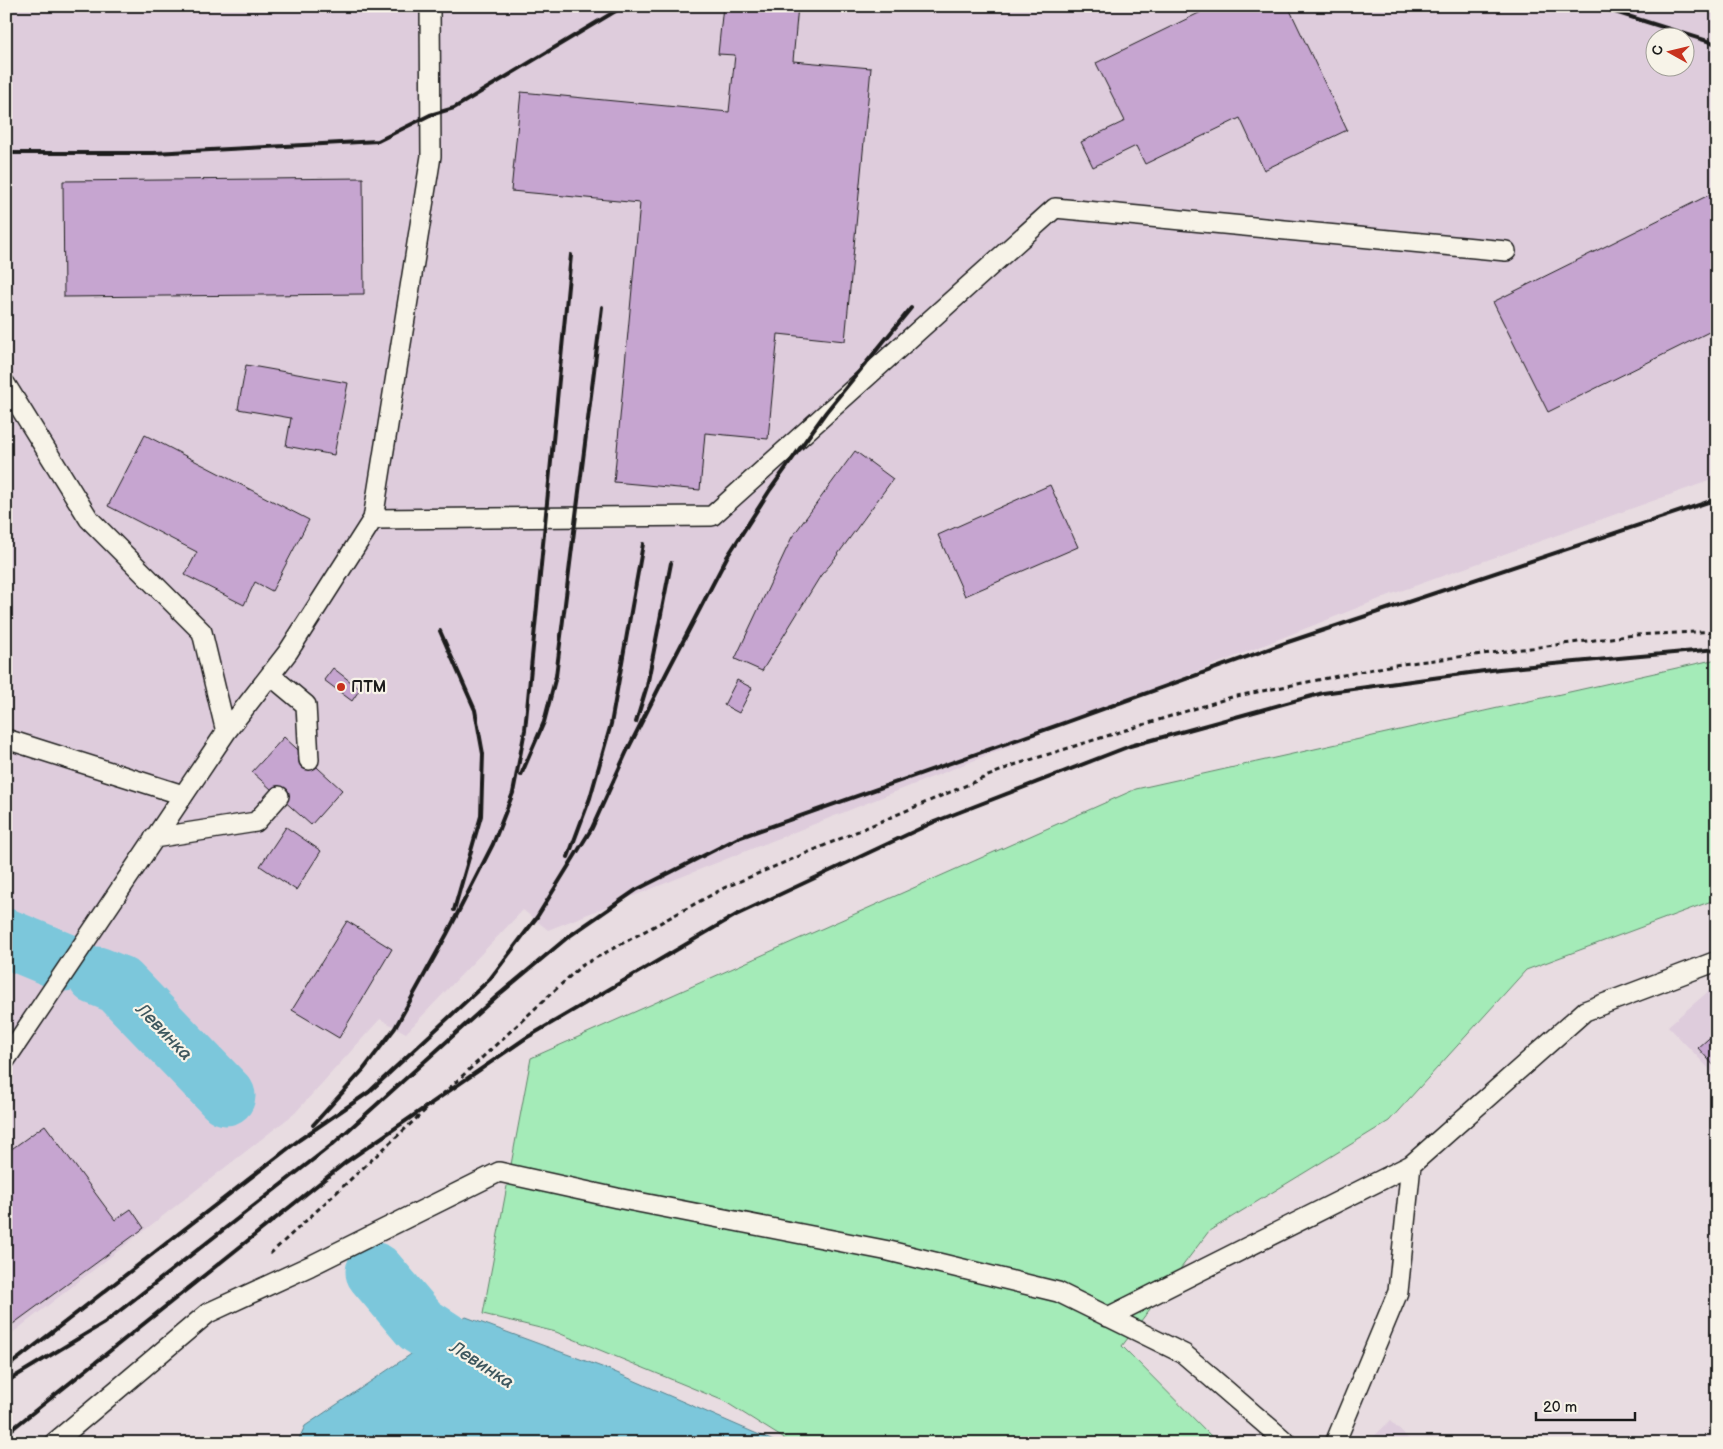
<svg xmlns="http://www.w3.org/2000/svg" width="1723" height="1449" viewBox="0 0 1723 1449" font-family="'Balsamiq Sans',sans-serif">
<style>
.built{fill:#deccdc;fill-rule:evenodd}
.green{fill:#a4ebb8;stroke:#60846a}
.water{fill:#7cc7db;stroke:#56838f}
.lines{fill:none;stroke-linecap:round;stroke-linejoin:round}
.river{stroke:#7cc7db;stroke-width:59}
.building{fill:#c6a5d0;stroke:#1c1c1c}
.lane-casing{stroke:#1c1c1c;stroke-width:22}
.path{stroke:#1c1c1c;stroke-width:3;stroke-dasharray:5 4;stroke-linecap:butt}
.lane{stroke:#f7f3e8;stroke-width:19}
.rail{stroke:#1c1c1c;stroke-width:4}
.poi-dot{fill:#c8321e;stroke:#f7f3e8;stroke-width:2}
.labels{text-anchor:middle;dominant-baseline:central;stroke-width:4.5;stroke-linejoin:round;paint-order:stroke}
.poi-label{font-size:16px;font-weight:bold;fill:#1c1c1c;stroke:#f7f3e8;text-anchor:start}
.water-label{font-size:18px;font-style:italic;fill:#3e585f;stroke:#f7f3e8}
</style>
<rect width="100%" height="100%" fill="#e8dce1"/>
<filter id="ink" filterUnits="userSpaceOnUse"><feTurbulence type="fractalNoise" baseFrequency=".02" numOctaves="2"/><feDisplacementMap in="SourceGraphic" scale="10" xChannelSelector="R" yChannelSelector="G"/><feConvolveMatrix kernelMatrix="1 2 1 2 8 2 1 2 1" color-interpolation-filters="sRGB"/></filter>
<g filter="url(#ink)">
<path class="built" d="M6,6H1717V478L1392,594L548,930L523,910L406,1033L380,1019L295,1113L6,1338ZM1656,38H1686V68H1656Z
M1717,984V1077L1668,1026Z
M1390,1421L1413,1443H1367Z"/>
<path class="green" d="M1717,659V899L1526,970L1389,1121L1209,1231L1122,1346L1218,1443H791L724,1401L556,1332L483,1314L531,1058L1136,789Z"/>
<path class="water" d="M466,1317L610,1370L778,1443H297L305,1426Z"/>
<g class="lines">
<path class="river" d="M6,938L64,962
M97,976L119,985L226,1096
M375,1272L420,1325L601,1443"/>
</g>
<path class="building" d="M723,6H798L793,61L871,68L845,341L778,334L768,439L705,433L700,490L614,482L640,203L511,191L521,92L729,112L735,55L718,54Z
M1198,6H1288L1347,130L1264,170L1240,118L1145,164L1136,146L1093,167L1081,142L1125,121L1096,63L1201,12Z
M363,178L364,294L64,297L63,181Z
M1717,191V328L1548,412L1493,302Z
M246,365L348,383L334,455L286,446L291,418L238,409Z
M145,435L309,520L272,591L255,582L244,605L185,575L197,552L108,506Z
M855,451L893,479L830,565L821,575L762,671L735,659L792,537Z
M1050,485L1078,547L965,596L938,535Z
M333,668L360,689L352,701L324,680Z
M737,680L752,688L739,713L724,705Z
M284,737L342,790L311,825L252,772Z
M286,827L321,851L296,890L260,866Z
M347,921L392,949L339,1038L292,1010Z
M1717,1031V1069L1698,1048Z
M45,1125L115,1220L131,1209L144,1228L6,1329V1153Z"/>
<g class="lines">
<defs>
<path id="lane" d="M6,385L89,519L202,632L226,732L6,1059
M373,519L712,516L1055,208L1506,251
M270,675L306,705L309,760
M226,732L288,652L373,519L431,156L430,6
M6,739L183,795
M154,838L256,822L279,796
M1108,1317L1411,1165
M54,1443L208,1313L310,1266L499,1172L617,1198L889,1251L1058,1292L1184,1354L1287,1443
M1335,1443L1398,1292L1411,1165L1585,1011L1717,961"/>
</defs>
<use href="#lane" class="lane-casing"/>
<path class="path" d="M270,1254L581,966L724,888L1014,765L1232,697L1394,665L1635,635L1717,631"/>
<use href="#lane" class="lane"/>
<path class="rail" d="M1596,6L1717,44
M6,153H154L378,141L430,115L454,108L624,6
M440,631L475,710L483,754L481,816L454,910
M636,722L647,686L671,563
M521,775L544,722L556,676L602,307
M568,857L590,798L611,724L643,544
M313,1125L363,1070L395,1028L447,934L493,844L513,793L525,730L571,255
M6,1368L299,1140L369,1092L490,979L537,917L592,828L627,751L667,672L727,557L770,490L826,412L911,308
M6,1382L104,1323L333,1144L496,997L568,937L636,890L738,838L1064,723L1288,642L1717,499
M6,1434L346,1162L526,1038L736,915L934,822L1130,746L1323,693L1499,669L1717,649"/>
</g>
</g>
<circle class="poi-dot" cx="341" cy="687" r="5"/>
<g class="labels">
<g class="poi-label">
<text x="351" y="687">ПТМ</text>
</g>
<g class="water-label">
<text transform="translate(164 1032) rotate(46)">Левинка</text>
<text transform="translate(482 1365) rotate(33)">Левинка</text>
</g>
</g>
<rect width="1723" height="1449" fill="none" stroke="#f7f3e8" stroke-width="25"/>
<rect x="12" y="12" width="1698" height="1424" fill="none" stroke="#1c1c1c" stroke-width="2" filter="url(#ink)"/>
<g transform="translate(1670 52) rotate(278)"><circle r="24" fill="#f7f3e8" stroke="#9f9d96"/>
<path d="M0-4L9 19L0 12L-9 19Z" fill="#c8321e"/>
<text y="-8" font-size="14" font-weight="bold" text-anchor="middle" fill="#1c1c1c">С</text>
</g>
<path d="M1536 1412v8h99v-8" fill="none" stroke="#1c1c1c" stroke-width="2.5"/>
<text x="1543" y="1412" font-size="15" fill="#1c1c1c" stroke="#f7f3e8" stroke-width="4" paint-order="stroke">20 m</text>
</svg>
